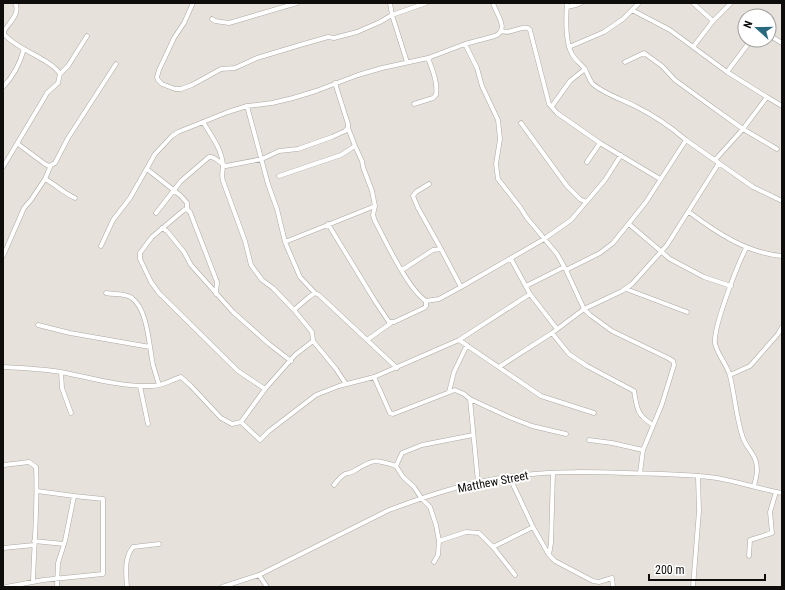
<svg xmlns="http://www.w3.org/2000/svg" width="785" height="590" viewBox="0 0 785 590" font-family="'Roboto Condensed',sans-serif">
<style>
.lines{fill:none;stroke-linecap:round;stroke-linejoin:round}
.minor-casing{stroke:#aca8a2;stroke-width:5}
.minor{stroke:#fff;stroke-width:4}
.labels{text-anchor:middle;dominant-baseline:central;stroke-width:4;stroke-linejoin:round;paint-order:stroke}
.street-label{font-size:12px;fill:#0f0d0b;stroke:#fff}
</style>
<rect width="100%" height="100%" fill="#e6e1db"/>
<g class="lines">
<defs>
<path id="minor" d="M15,3C21,13 9,23 4,31V34C17,50 51,59 60,74
M193,3L184,23L174,38L159,70L157,77L158,80L162,84L175,89H181L192,85L221,69L235,68L257,58L300,45L328,37L334,38L357,32L380,22L392,15L426,3
M390,3L392,15L407,62
M567,3C566,17 565,42 572,54C575,60 581,64 585,69
M693,3L713,21
M567,7L576,5L581,3
M632,10L670,30L727,72L751,40
M212,19L215,21L229,23L297,3
M502,31C510,35 519,26 528,28L530,30L549,104L557,113L600,143L660,179
M769,35L782,43
M465,44L477,68L482,86L498,120L500,139L496,164L498,179L520,207L527,218L557,254L566,270L584,309L590,315L612,331L668,358L673,361L674,365L662,404L643,450L640,473
M569,47L604,32L623,19L639,3
M693,47L713,21L731,3
M625,62L644,53L662,66L675,80L708,104L743,129L777,149
M727,72L767,97
M3,87C13,77 20,63 24,49
M414,104L433,98L436,95C438,82 432,69 428,58
M247,106L268,184L277,209L285,242L300,277L315,293
M552,106L570,81L585,69C587,73 589,79 592,83C600,92 623,100 635,106C653,115 671,127 686,140L753,187L782,201
M203,122C211,135 222,150 223,165C223,171 221,175 223,181L245,241L251,265L262,280L273,288L294,310L312,332L313,341L336,369L346,384
M521,123L567,186L580,199L586,202
M348,128L355,146L362,161L363,167L372,191L375,206L373,215L375,221C386,242 408,289 426,301L439,299L461,287L544,239L571,220L605,180L621,155
M18,144L45,164L49,166L55,163L68,138L116,64
M715,160L743,129L767,97L782,106
M587,162L600,143
M3,167L43,100L47,93L58,83L60,74L68,66L87,36
M147,169L181,196L187,203V209
M279,176L341,155L355,146
M45,179C56,185 64,193 75,198
M429,184L416,192L413,196L418,208L441,249
M689,212C717,233 747,253 782,256
M156,213L181,181L209,157C216,156 220,164 226,166L262,159L279,151L298,149L332,137L345,131L348,128V124L335,83
M328,224L375,301L389,322H394L424,308L426,306V301
M629,224L670,259L704,277L731,286
M162,228L167,231L184,252L191,265L233,312L269,344L291,361
M285,242L375,206
M101,246L113,220L130,198L155,154L172,136L178,132L228,112L247,106L272,103L293,98L316,91L358,75L382,68L428,58L465,44L495,36C510,29 496,14 493,3
M746,248C738,264 713,327 715,343C717,355 727,364 730,376C735,396 736,418 743,438C746,446 752,452 755,459C759,468 756,478 754,486
M3,256L24,208L31,200L45,179L51,165
M511,259L530,294L557,329
M402,270L433,250L441,249L461,287
M566,270L600,253L613,243L646,202L686,140
M526,286L564,267
M626,289L687,312
M106,293C115,295 125,293 132,298C148,310 149,346 153,365C155,372 157,378 159,385
M216,294L217,282L190,212L187,209L184,210L152,237L140,253V259L151,282L159,293L238,371L265,389
M294,310L309,297L315,293L319,295L397,368
M38,325L70,333L150,347
M552,333L569,354L587,366L634,391C637,409 637,415 653,425
M367,340L391,323
M459,340L530,294
M3,367C23,368 42,369 61,372C91,378 122,387 152,386C163,386 171,380 181,377L191,386L221,418L232,424L241,422L265,389L295,355L313,341
M499,367L552,333L584,309L622,291L632,284L667,245L719,163
M61,372L62,388L71,413
M730,375L750,366L778,334L782,327
M374,377L390,413L393,414L455,390L464,394L470,399L478,482
M140,386L148,424
M449,392L454,372L467,345
M470,399L509,417L532,426L566,434
M241,422L260,440L269,431L316,395L339,386L374,377L459,340L541,396L594,413
M589,440L612,443L643,450
M3,466L4,465L29,462L36,467C38,505 34,543 33,582
M396,466L402,453L422,445L473,435
M509,476L533,527L549,555L555,561L593,581L599,582L612,578L613,587
M334,485C337,481 341,476 345,474C349,473 351,473 354,471C373,459 375,459 396,466L403,477L414,487L422,499L430,507L436,525L439,541L438,555L434,562
M34,541L64,544
M439,541L466,532L479,533L493,547L515,575
M493,547L533,527
M3,548L34,545
M549,555L551,543L553,473
M749,556L750,540L772,533L770,512L776,492
M259,575L267,587
M6,587L43,580L103,574V499L74,496L37,491
M57,587L58,563L65,541L74,496
M127,587C126,573 124,558 133,547L159,544
M222,587L259,575L389,510C432,494 477,479 523,475C557,471 592,472 626,473C655,474 689,474 717,478C739,482 760,489 782,493
M693,587L699,511L698,477"/>
</defs>
<use href="#minor" class="minor-casing"/>
<use href="#minor" class="minor"/>
</g>
<g class="labels">
<g class="street-label">
<text transform="translate(493 482) rotate(-11)">Matthew Street</text>
</g>
</g>
<rect width="785" height="590" fill="none" stroke="#0f0d0b" stroke-width="8"/>
<g transform="translate(757 28) rotate(291)"><circle r="19" fill="#ffffff" stroke="#9f9e9d"/>
<path d="M0-3L7 15L0 10L-7 15Z" fill="#2a6a7f"/>
<text y="-6" font-size="11" font-weight="bold" text-anchor="middle" fill="#0f0d0b">N</text>
</g>
<path d="M649 574v6h116v-6" fill="none" stroke="#0f0d0b" stroke-width="2"/>
<text x="655" y="574" font-size="12" fill="#0f0d0b" stroke="#ffffff" stroke-width="3" paint-order="stroke">200 m</text>
</svg>
